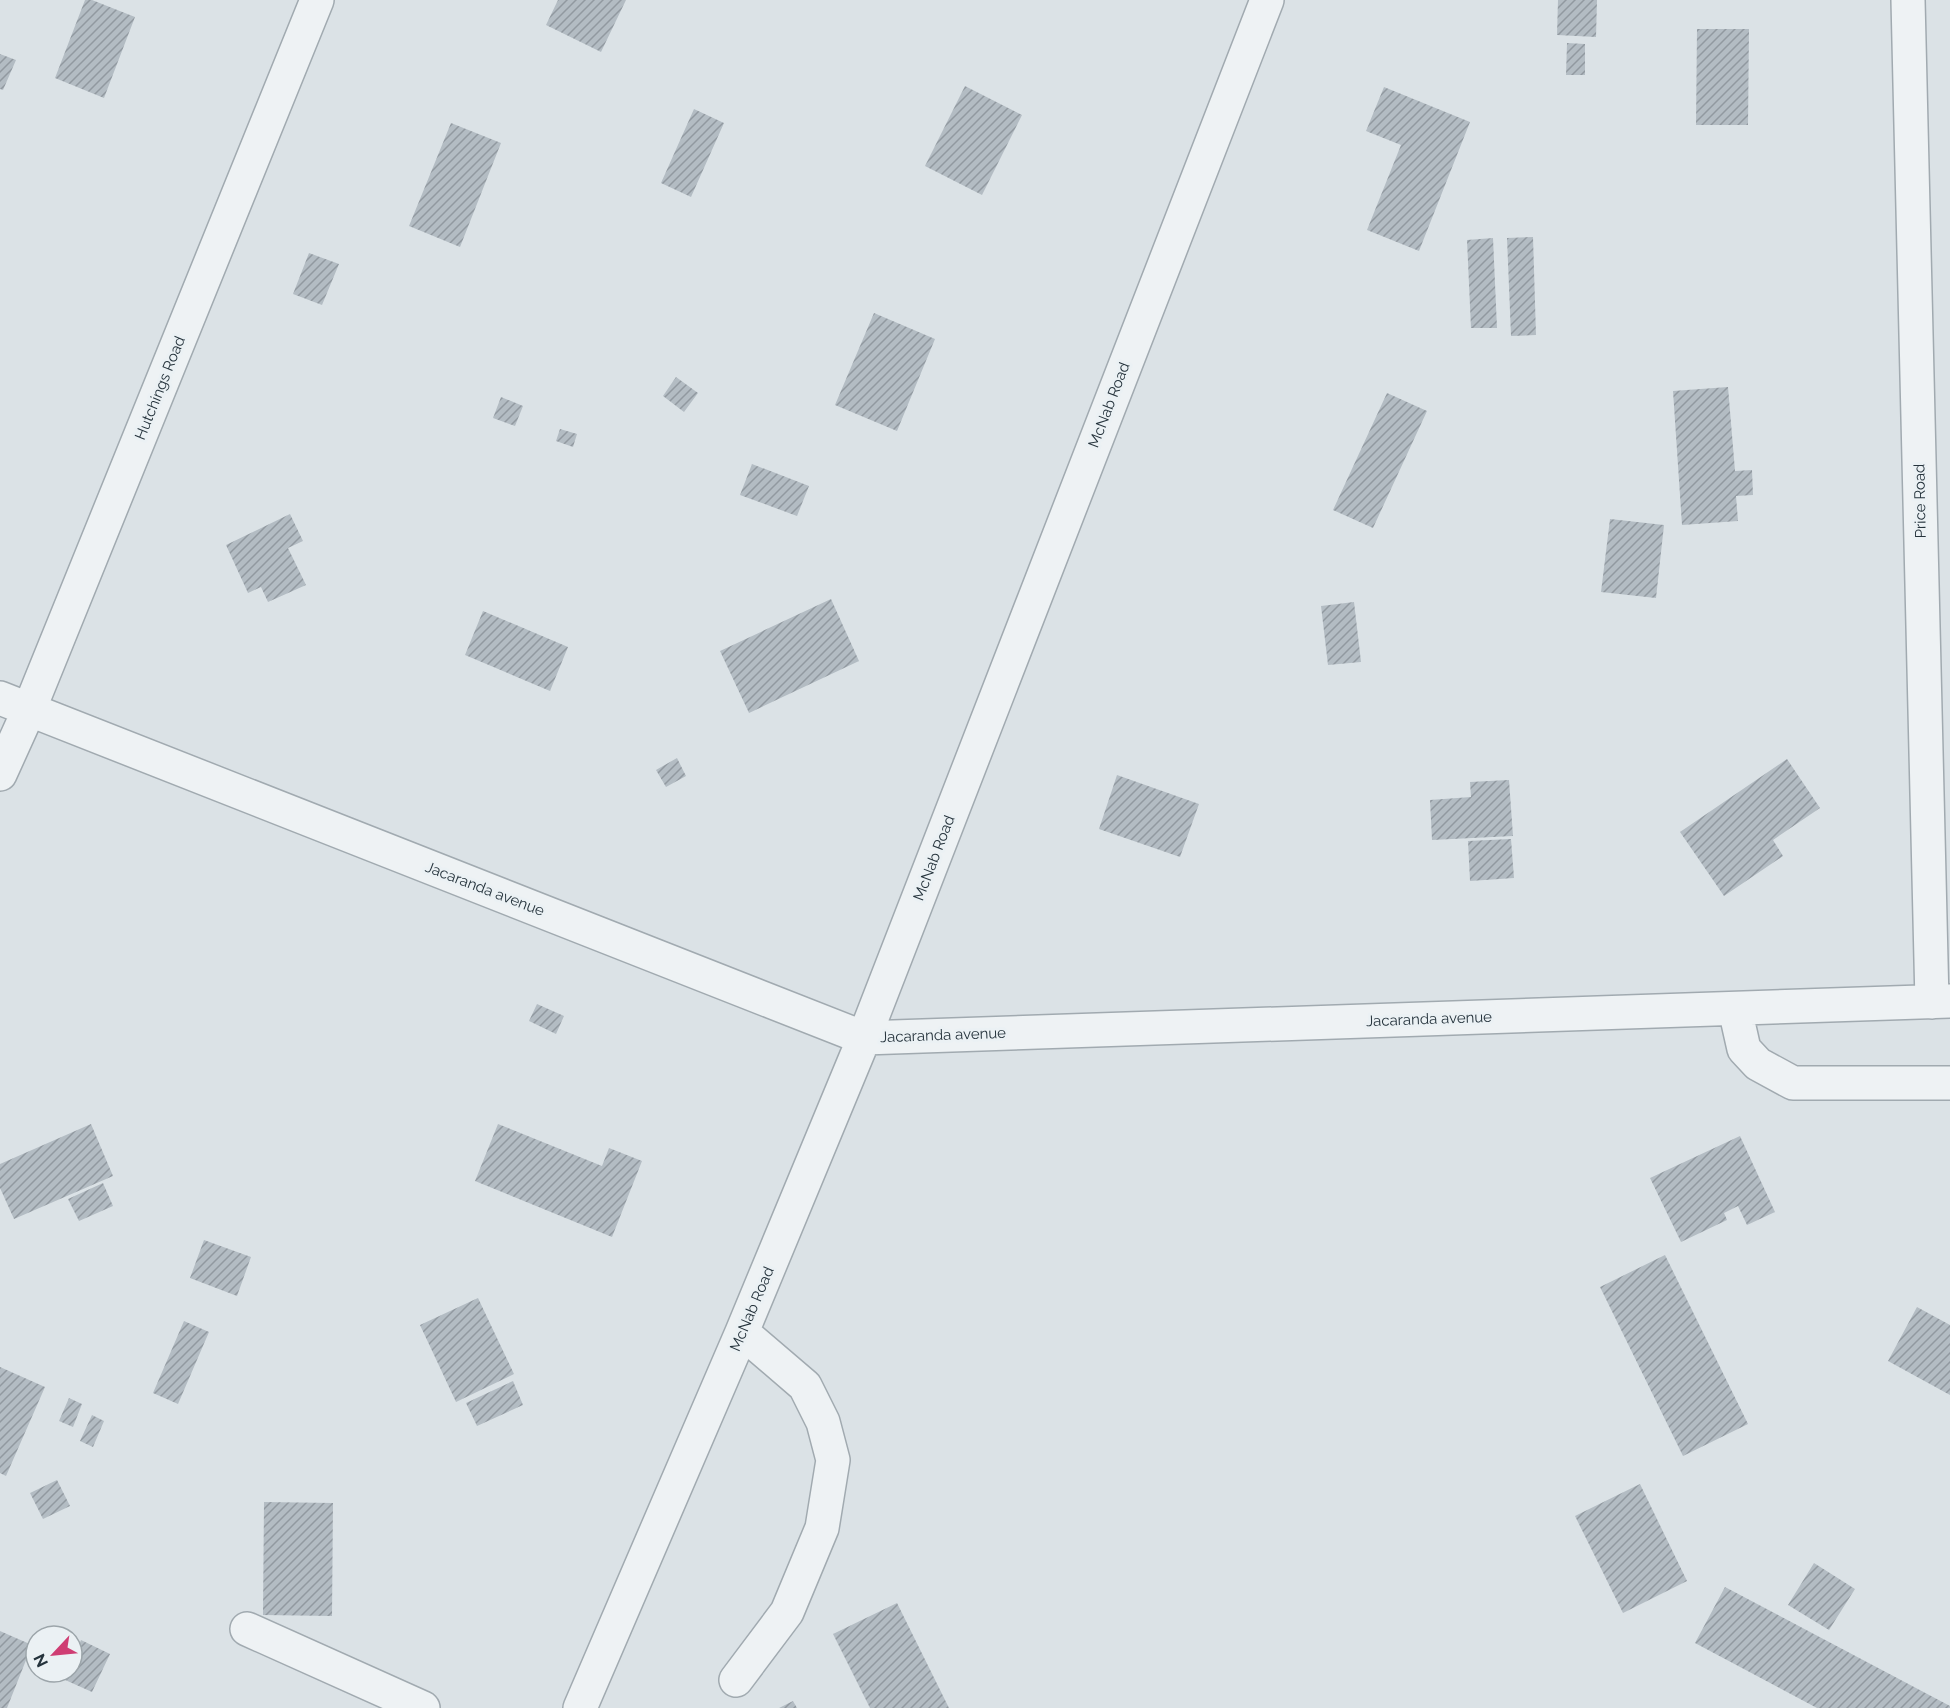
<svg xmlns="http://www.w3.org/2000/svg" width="1950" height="1708" viewBox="0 0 1950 1708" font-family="Raleway,sans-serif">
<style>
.building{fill:url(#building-hatch)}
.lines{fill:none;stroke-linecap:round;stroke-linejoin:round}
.minor-casing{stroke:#a1aab0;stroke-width:36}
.minor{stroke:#eef2f4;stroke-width:33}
.labels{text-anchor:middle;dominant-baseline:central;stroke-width:6;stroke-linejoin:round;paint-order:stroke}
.street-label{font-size:15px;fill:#25333c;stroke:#ebf1f4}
</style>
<defs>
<pattern id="building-hatch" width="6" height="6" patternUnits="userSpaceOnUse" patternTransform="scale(1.5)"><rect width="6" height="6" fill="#b3bcc3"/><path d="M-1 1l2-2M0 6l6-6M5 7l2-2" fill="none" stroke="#9199a0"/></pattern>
</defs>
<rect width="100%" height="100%" fill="#dbe2e6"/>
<path class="building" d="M85,0H92L135,17L104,98L55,78Z
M558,0H626L601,52L546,25Z
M1558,0H1597L1596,37L1557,35Z
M1697,29H1749L1748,125H1696Z
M1567,43L1585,44V75H1566Z
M0,54L16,60L3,90L0,89Z
M965,86L1022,115L982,195L925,166Z
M1384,87L1470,122L1419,251L1367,230L1401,145L1366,131Z
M694,109L724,123L691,197L661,183Z
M451,123L501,143L460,247L409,226Z
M1533,237L1536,335L1511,336L1507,238Z
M1493,238L1497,328H1471L1467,240Z
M309,253L339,264L322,305L293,294Z
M874,313L935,339L897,431L835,405Z
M676,377L698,393L684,412L663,396Z
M1728,387L1735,471L1752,470L1753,495L1736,496L1738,521L1682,525L1673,391Z
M1387,393L1427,411L1373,528L1333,510Z
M501,397L523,406L515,426L493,418Z
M560,429L577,434L573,447L556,441Z
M752,464L809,486L797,516L740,495Z
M290,514L303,541L288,548L306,585L268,602L261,587L248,593L226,545Z
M1610,519L1664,525L1656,598L1601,592Z
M831,599L859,661L749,713L720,651Z
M1354,602L1361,662L1328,665L1321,606Z
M483,611L568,647L550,691L465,655Z
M677,758L686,776L666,787L656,770Z
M1787,759L1820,808L1773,840L1783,856L1724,896L1680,832Z
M1117,775L1199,804L1180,857L1099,829Z
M1509,780L1513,836L1432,840L1430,800L1471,797L1470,782Z
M1511,839L1514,878L1470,881L1468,841Z
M537,1004L564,1016L556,1034L529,1021Z
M91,1124L113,1176L14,1219L0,1188V1164Z
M498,1124L602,1166L609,1148L642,1161L612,1237L475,1181Z
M1740,1136L1775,1212L1747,1225L1738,1206L1724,1213L1727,1220L1681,1242L1650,1178Z
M103,1183L113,1206L79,1221L68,1199Z
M204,1240L251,1257L237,1296L190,1278Z
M1665,1255L1748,1424L1683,1456L1600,1287Z
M478,1298L514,1374L456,1402L420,1325Z
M1917,1307L1950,1325V1395L1888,1361Z
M184,1321L209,1332L178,1404L153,1393Z
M0,1367L45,1387L6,1476L0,1473Z
M513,1381L523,1405L477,1426L466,1403Z
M69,1398L82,1404L73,1427L59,1421Z
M92,1415L104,1421L93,1447L80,1441Z
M57,1480L70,1506L43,1519L30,1493Z
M1640,1484L1687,1581L1623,1613L1575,1516Z
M264,1502L333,1503L332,1616L263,1615Z
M1814,1563L1855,1589L1829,1630L1788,1605Z
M1725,1587L1950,1706V1708H1817L1695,1643Z
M897,1603L949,1708H870L833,1634Z
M0,1631L32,1645L7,1708H0Z
M81,1640L110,1654L92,1692L63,1679L67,1672H72V1661Z
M793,1701L797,1708H779Z"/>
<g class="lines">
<defs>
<path id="minor" d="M1908,0L1932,1002
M0,698L864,1038L1950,1001
M0,774L29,710L317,0
M1735,1009L1744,1049L1758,1064L1793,1083H1950
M247,1629L423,1708
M736,1680L787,1612L822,1528L833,1460L823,1422L805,1386L742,1332
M580,1708L742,1332L864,1038L1267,0"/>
</defs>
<use href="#minor" class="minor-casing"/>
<use href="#minor" class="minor"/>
</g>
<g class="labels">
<g class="street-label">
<text transform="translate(160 388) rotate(-68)">Hutchings Road</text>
<text transform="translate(1109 405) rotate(-69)">McNab Road</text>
<text transform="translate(1920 501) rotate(-91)">Price Road</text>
<text transform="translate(934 858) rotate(-69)">McNab Road</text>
<text transform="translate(485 889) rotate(21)">Jacaranda avenue</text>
<text transform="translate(1429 1019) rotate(-2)">Jacaranda avenue</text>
<text transform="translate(943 1035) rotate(-2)">Jacaranda avenue</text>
<text transform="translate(752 1309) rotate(-67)">McNab Road</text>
</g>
</g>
<g transform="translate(54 1654) rotate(244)"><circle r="28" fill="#ebf1f4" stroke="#9ca5aa" stroke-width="1.5"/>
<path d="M0-4.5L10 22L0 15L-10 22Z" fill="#cf3d73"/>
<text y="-9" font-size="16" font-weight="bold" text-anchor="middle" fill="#25333c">N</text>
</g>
</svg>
